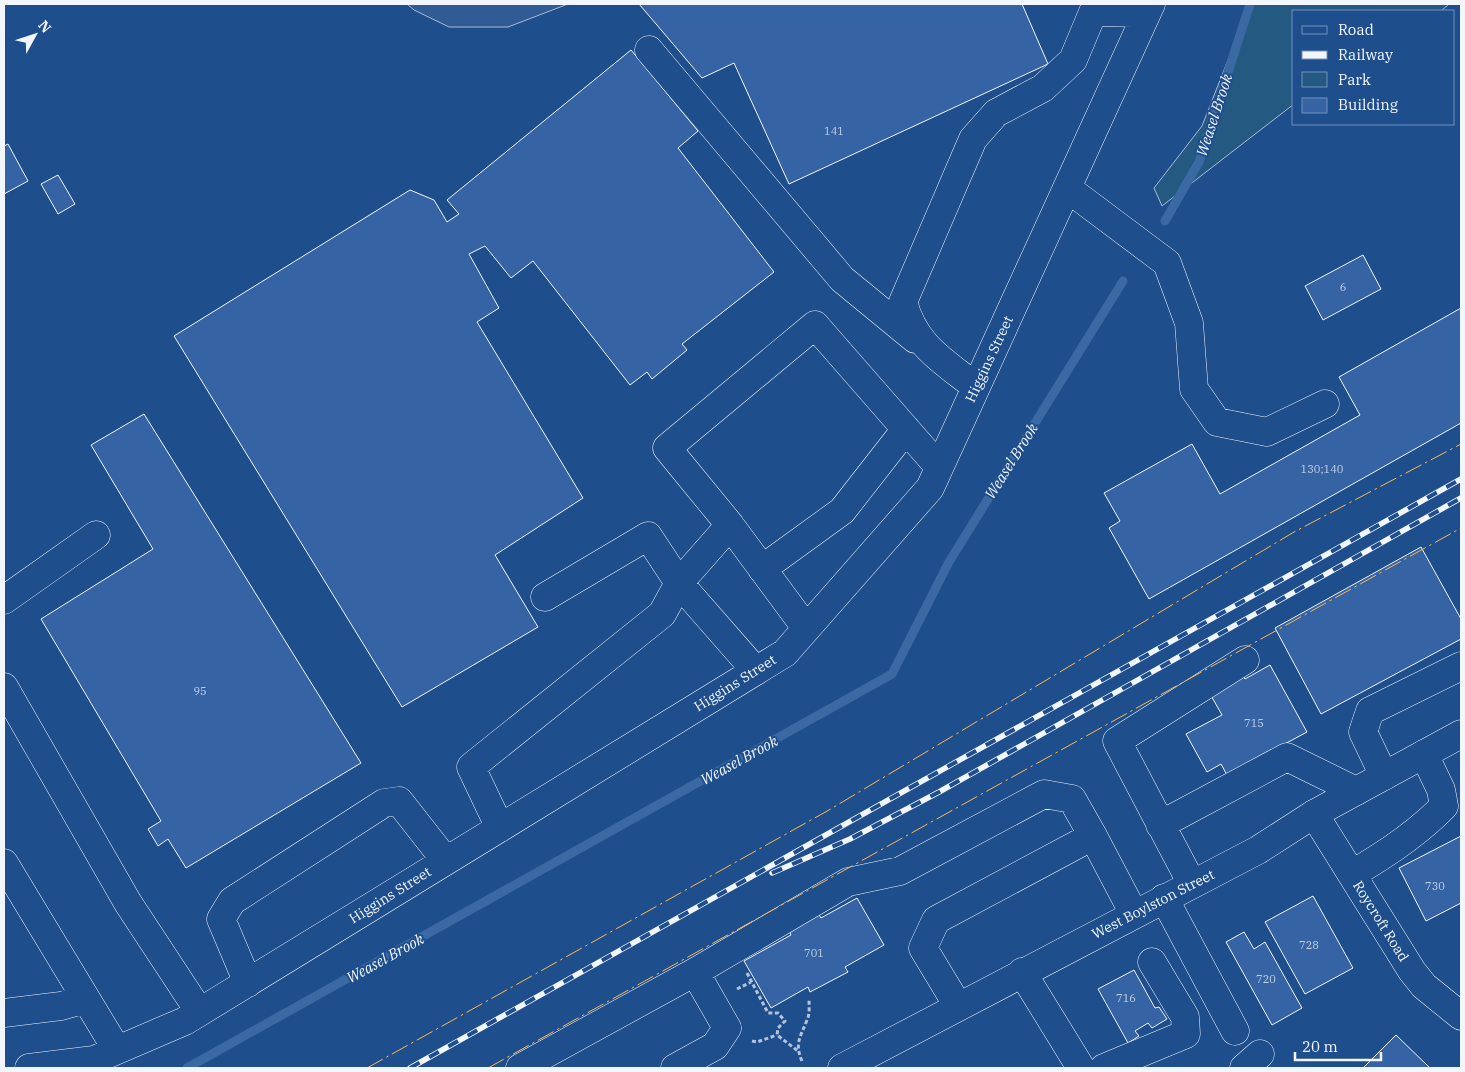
<svg xmlns="http://www.w3.org/2000/svg" width="1465" height="1072" viewBox="0 0 1465 1072" font-family="'IBM Plex Serif',serif">
<style>
.green{fill:#245a82;stroke:#a8bbd7}
.parking{fill:#305b95;stroke:#a8bbd7}
.lines{fill:none;stroke-linecap:round;stroke-linejoin:round}
.stream{stroke:#3b69a3;stroke-width:9}
.building{fill:#3563a3;stroke:#f2f6ff}
.minor-casing{stroke:#f2f6ff;stroke-width:29}
.major-casing{stroke:#f2f6ff;stroke-width:29}
.path{stroke:#b3c4dc;stroke-width:3;stroke-dasharray:4 2.5;stroke-linecap:butt}
.minor{stroke:#1f4e8c;stroke-width:28}
.major{stroke:#1f4e8c;stroke-width:28}
.rail-casing{stroke:#f2f6ff;stroke-width:5.5}
.rail{stroke:#1f4e8c;stroke-width:4;stroke-dasharray:11;stroke-linecap:butt}
.power{stroke:#ffb74d;stroke-width:1;stroke-dasharray:18 4 2.5 4;stroke-linecap:butt}
.labels{text-anchor:middle;dominant-baseline:central;stroke-width:4;stroke-linejoin:round;paint-order:stroke}
.number-label{font-size:11px;fill:#c3d1e8}
.street-label{font-size:14px;fill:#f2f6ff;stroke:#1f4e8c}
.water-label{font-size:15px;font-style:italic;fill:#f2f6ff;stroke:#1f4e8c}
</style>
<rect width="100%" height="100%" fill="#1f4e8c"/>
<path class="green" d="M1250,4H1449L1441,11H1294V104L1162,206L1154,188L1202,126Z"/>
<path class="parking" d="M407,4H568L508,27H449L414,10Z"/>
<g class="lines">
<path class="stream" d="M1165,221L1199,162L1250,4
M187,1068L892,674L949,562L1123,281"/>
</g>
<path class="building" d="M639,4H1022L1048,64L789,184L734,63L702,78Z
M631,50L698,131L678,148L774,272L682,344L687,350L652,379L647,372L630,385L533,261L511,278L485,246L469,254L499,308L477,322L583,498L495,555L538,627L402,707L174,336L410,190L434,200L447,222L459,214L447,200Z
M8,144L28,181L4,194V146Z
M58,175L75,204L58,214L41,184Z
M1363,255L1381,289L1323,320L1305,286Z
M1461,308V423L1149,599L1109,528L1120,521L1104,493L1192,444L1220,494L1360,415L1339,377Z
M144,414L361,763L186,868L168,839L158,846L148,829L161,821L41,619L153,549L91,445Z
M1421,547L1461,619V639L1321,714L1275,628Z
M1270,665L1307,732L1227,775L1221,764L1207,772L1186,734L1222,715L1209,692L1242,674L1245,679Z
M1461,836V903L1426,921L1399,868Z
M1313,896L1353,968L1305,994L1265,922Z
M857,898L884,945L845,967L848,972L810,992L808,987L771,1008L744,961L791,935L788,929L818,913L821,918Z
M1244,932L1254,949L1265,942L1302,1008L1272,1025L1226,942Z
M1134,970L1155,1008L1159,1007L1167,1019L1152,1028L1148,1023L1135,1031L1139,1036L1128,1043L1098,989Z
M1396,1035L1430,1068H1363Z"/>
<g class="lines">
<defs>
<path id="minor" d="M649,50L842,279L915,339
M1067,188L1167,263L1189,323L1194,389L1217,422L1267,432L1325,404
M976,387C942,360 915,346 903,302L973,139L996,113L1043,88L1073,60L1093,12L1146,13
M730,525L667,448L815,325L939,467
M762,569L842,511L906,429
M545,597L648,536L679,583L730,525L806,628
M4,600L96,535
M4,687L128,903L199,1011
M1384,776L1363,732L1370,711L1461,666
M1314,814L1412,971L1424,986L1461,1016
M1160,825L1287,757L1356,791
M500,828L471,767L662,614L679,583L756,671
M4,863L117,1050
M1352,874C1385,855 1417,834 1444,806L1441,790L1424,754
M1192,884L1117,741L1245,660
M1164,898L1235,1031
M1022,972L1081,1068
M248,983L221,919L232,901L384,803L399,801L446,861
M958,1006L923,948L936,920L1093,836L1134,914
M4,1013L61,1006L86,999
M29,1068L94,1060L185,1021L785,653L930,488L1151,4
M520,1068L695,972L848,882L900,871L1044,794L1072,799L1093,836
M675,1068L715,1046L727,1028L695,972
M1104,1068L1186,1034L1185,1017L1152,962
M1244,1068L1260,1054"/>
<path id="major" d="M842,1068L1258,850L1314,814L1461,734"/>
</defs>
<use href="#minor" class="minor-casing"/>
<use href="#major" class="major-casing"/>
<path class="path" d="M747,973L768,1013H778L785,1021L778,1028L777,1035L798,1051
M737,989L751,982
M752,1041L757,1042L777,1035
M802,1061C794,1043 801,1036 807,1020C810,1014 809,1006 809,999"/>
<use href="#minor" class="minor"/>
<use href="#major" class="major"/>
<defs>
<path id="rail" d="M772,873L850,839L939,792L1461,498
M410,1068L1461,479"/>
</defs>
<use href="#rail" class="rail-casing"/>
<use href="#rail" class="rail"/>
<path class="power" d="M367,1068L829,810L1294,532L1461,444
M488,1068L1461,528"/>
</g>
<g class="labels">
<g class="number-label">
<text x="834" y="131">141</text>
<text x="1343" y="287">6</text>
<text x="1322" y="469">130;140</text>
<text x="200" y="691">95</text>
<text x="1254" y="723">715</text>
<text x="1435" y="886">730</text>
<text x="1309" y="945">728</text>
<text x="814" y="953">701</text>
<text x="1266" y="979">720</text>
<text x="1126" y="998">716</text>
</g>
<g class="street-label">
<text transform="translate(989 359) rotate(-65)">Higgins Street</text>
<text transform="translate(735 683) rotate(-32)">Higgins Street</text>
<text transform="translate(390 895) rotate(-32)">Higgins Street</text>
<text transform="translate(1153 904) rotate(-27)">West Boylston Street</text>
<text transform="translate(1381 921) rotate(58)">Roycroft Road</text>
</g>
<g class="water-label">
<text transform="translate(1214 115) rotate(-72)">Weasel Brook</text>
<text transform="translate(1011 461) rotate(-58)">Weasel Brook</text>
<text transform="translate(739 760) rotate(-29)">Weasel Brook</text>
<text transform="translate(385 958) rotate(-29)">Weasel Brook</text>
</g>
</g>
<rect width="1465" height="1072" fill="none" stroke="#f2f6ff" stroke-width="10"/>
<rect x="1292" y="10" width="162" height="115" fill="#1f4e8c" stroke="#7391ba"/>
<rect x="1302" y="26" width="25" height="8" fill="#1f4e8c" stroke="#7391ba"/>
<text x="1338" y="35" font-size="15" fill="#f2f6ff">Road</text>
<rect x="1302" y="51" width="25" height="8" fill="#f2f6ff" stroke="#7391ba"/>
<text x="1338" y="60" font-size="15" fill="#f2f6ff">Railway</text>
<rect x="1302" y="72" width="25" height="15" fill="#245a82" stroke="#7391ba"/>
<text x="1338" y="85" font-size="15" fill="#f2f6ff">Park</text>
<rect x="1302" y="98" width="25" height="15" fill="#3563a3" stroke="#7391ba"/>
<text x="1338" y="110" font-size="15" fill="#f2f6ff">Building</text>
<g transform="translate(35 35) rotate(50)" stroke="#1f4e8c" stroke-width="4" paint-order="stroke">
<path d="M0-4L9 19L0 12L-9 19Z" fill="#f2f6ff"/>
<text y="-8" font-size="14" font-weight="bold" text-anchor="middle" fill="#f2f6ff">N</text>
</g>
<path d="M1295 1052v8h86v-8" fill="none" stroke="#f2f6ff" stroke-width="2.5"/>
<text x="1302" y="1052" font-size="15" fill="#f2f6ff" stroke="#1f4e8c" stroke-width="4" paint-order="stroke">20 m</text>
</svg>
